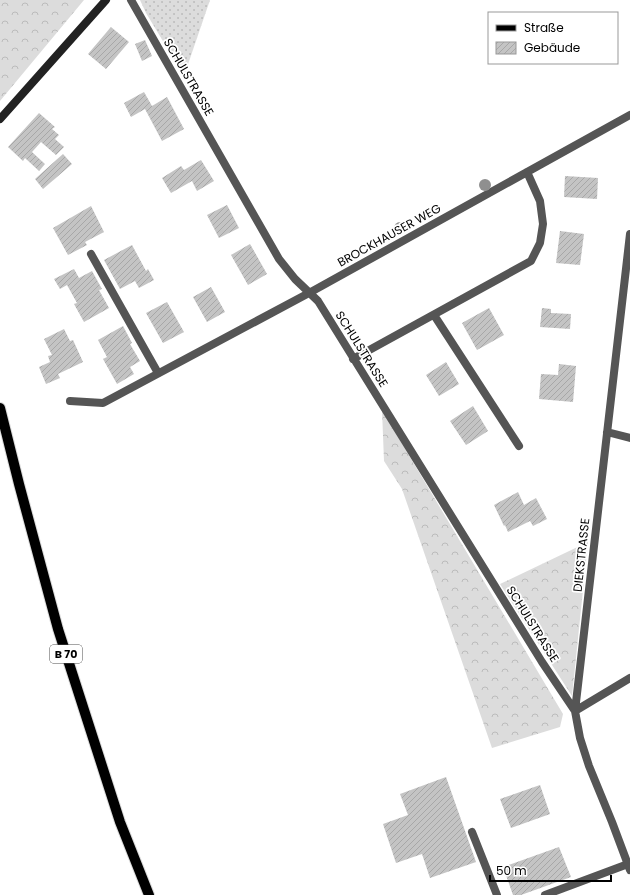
<svg xmlns="http://www.w3.org/2000/svg" width="630" height="895" viewBox="0 0 630 895" font-family="Poppins,sans-serif">
<style>
.grass{fill:url(#grass-dots)}
.forest{fill:url(#forest-crowns)}
.building{fill:url(#building-hatch)}
.lines{fill:none;stroke-linecap:round;stroke-linejoin:round}
.primary-casing{stroke:#dbdbdb;stroke-width:12}
.lane{stroke:#555;stroke-width:8}
.street{stroke:#555;stroke-width:8}
.secondary{stroke:#222;stroke-width:8}
.primary{stroke:#000;stroke-width:10}
.tree{fill:#8f8f8f}
.labels{text-anchor:middle;dominant-baseline:central;stroke-width:3.5;stroke-linejoin:round;paint-order:stroke}
.shield{fill:#fff;stroke:#4c4c4c;stroke-width:1}
.shield-label{font-size:11px;font-weight:bold;fill:#000}
.street-label{font-size:12px;fill:#000;stroke:#fff}
</style>
<defs>
<pattern id="grass-dots" width="8" height="8" patternUnits="userSpaceOnUse"><rect width="8" height="8" fill="#dcdcdc"/><path d="M2 2h.1M6 6h.1" fill="none" stroke="#bbb" stroke-width="1.8" stroke-linecap="round"/></pattern>
<pattern id="forest-crowns" width="20" height="18" patternUnits="userSpaceOnUse"><rect width="20" height="18" fill="#dcdcdc"/><path d="M2 6a3 3 0 1 1 6 0M12 15a3 3 0 1 1 6 0" fill="none" stroke="#bbb"/></pattern>
<pattern id="building-hatch" width="6" height="6" patternUnits="userSpaceOnUse"><rect width="6" height="6" fill="#c4c4c4"/><path d="M-1 1l2-2M0 6l6-6M5 7l2-2" fill="none" stroke="#a7a7a7"/></pattern>
</defs>
<rect width="100%" height="100%" fill="#fff"/>
<path class="grass" d="M140,0H210L184,76L146,13Z"/>
<path class="forest" d="M0,0H84L0,101Z
M382,410L563,714L560,727L492,748L402,489L384,461Z
M588,542L572,696L500,584Z"/>
<path class="building" d="M111,27L129,42L106,69L88,54Z
M145,40L152,56L142,61L135,44Z
M144,92L152,106L167,97L184,129L162,141L145,109L131,117L124,103Z
M39,113L55,127L52,129L59,135L55,139L64,147L56,155L41,142L32,152L45,164L39,171L25,158L23,161L8,147Z
M63,154L72,164L43,189L35,179Z
M201,160L214,181L197,191L192,181L171,193L162,178L181,166L184,170Z
M565,176L598,178L597,199L564,197Z
M227,205L239,228L219,238L207,215Z
M91,206L104,232L85,242L87,245L68,255L53,228Z
M560,231L584,234L580,265L556,263Z
M250,244L267,274L248,285L231,255Z
M132,245L146,271L148,269L154,280L139,288L135,281L120,289L104,260Z
M74,269L79,278L92,271L102,289L99,290L109,308L84,322L74,304L77,303L67,285L60,289L54,279Z
M211,287L225,312L207,322L193,297Z
M167,302L184,332L163,343L146,313Z
M489,308L504,335L477,350L462,323Z
M542,308L551,309V313L571,314L570,329L540,327Z
M123,326L132,343L130,344L140,361L130,367L134,374L117,384L103,359L107,357L98,340Z
M64,329L70,341L73,340L83,362L58,374L60,378L46,384L39,367L50,362L48,356L52,355L44,339Z
M446,362L459,384L439,396L426,375Z
M559,364L576,366L573,402L539,399L541,374L558,375Z
M473,406L488,431L466,445L450,421Z
M518,492L524,505L536,498L547,519L533,526L530,521L508,532L505,525L504,526L494,505Z
M446,777L476,862L430,878L422,854L396,863L383,824L408,815L400,794Z
M540,785L550,814L511,828L500,799Z
M559,847L571,877L521,895H513L503,867Z"/>
<g class="lines">
<defs>
<path id="primary" d="M0,408L19,484L58,629L120,822L149,895"/>
</defs>
<use href="#primary" class="primary-casing"/>
<path class="lane" d="M91,254L158,373
M472,832L497,895
M545,895L628,864"/>
<path class="street" d="M131,0L279,259L295,279L318,301L542,662L575,711L630,678
M630,234L575,711L580,738L589,766L612,822L630,870
M434,315L519,446
M353,359L531,261L540,243L543,224L540,201L527,172
M70,401L103,403L309,293L630,115
M607,432L630,438"/>
<path class="secondary" d="M0,119L106,0"/>
<use href="#primary" class="primary"/>
</g>
<g class="tree">
<circle cx="485" cy="185" r="6"/>
<circle cx="400" cy="228" r="6"/>
</g>
<g class="labels">
<rect class="shield" x="50" y="645" width="32" height="18" rx="3"/>
<g class="shield-label">
<text x="66" y="654">B 70</text>
</g>
<g class="street-label">
<text transform="translate(189 77) rotate(60)">SCHULSTRASSE</text>
<text transform="translate(389 235) rotate(-29)">BROCKHAUSER WEG</text>
<text transform="translate(362 349) rotate(58)">SCHULSTRASSE</text>
<text transform="translate(581 555) rotate(-84)">DIEKSTRASSE</text>
<text transform="translate(533 624) rotate(58)">SCHULSTRASSE</text>
</g>
</g>
<rect x="488" y="12" width="130" height="52" fill="#ffffff" stroke="#999999"/>
<rect x="496" y="25" width="20" height="6" fill="#000000" stroke="#999999"/>
<text x="524" y="32" font-size="12" fill="#000000">Straße</text>
<rect x="496" y="42" width="20" height="12" fill="url(#building-hatch)" stroke="#999999"/>
<text x="524" y="52" font-size="12" fill="#000000">Gebäude</text>
<path d="M490 875v6h121v-6" fill="none" stroke="#000000" stroke-width="2"/>
<text x="496" y="875" font-size="12" fill="#000000" stroke="#ffffff" stroke-width="3" paint-order="stroke">50 m</text>
</svg>
